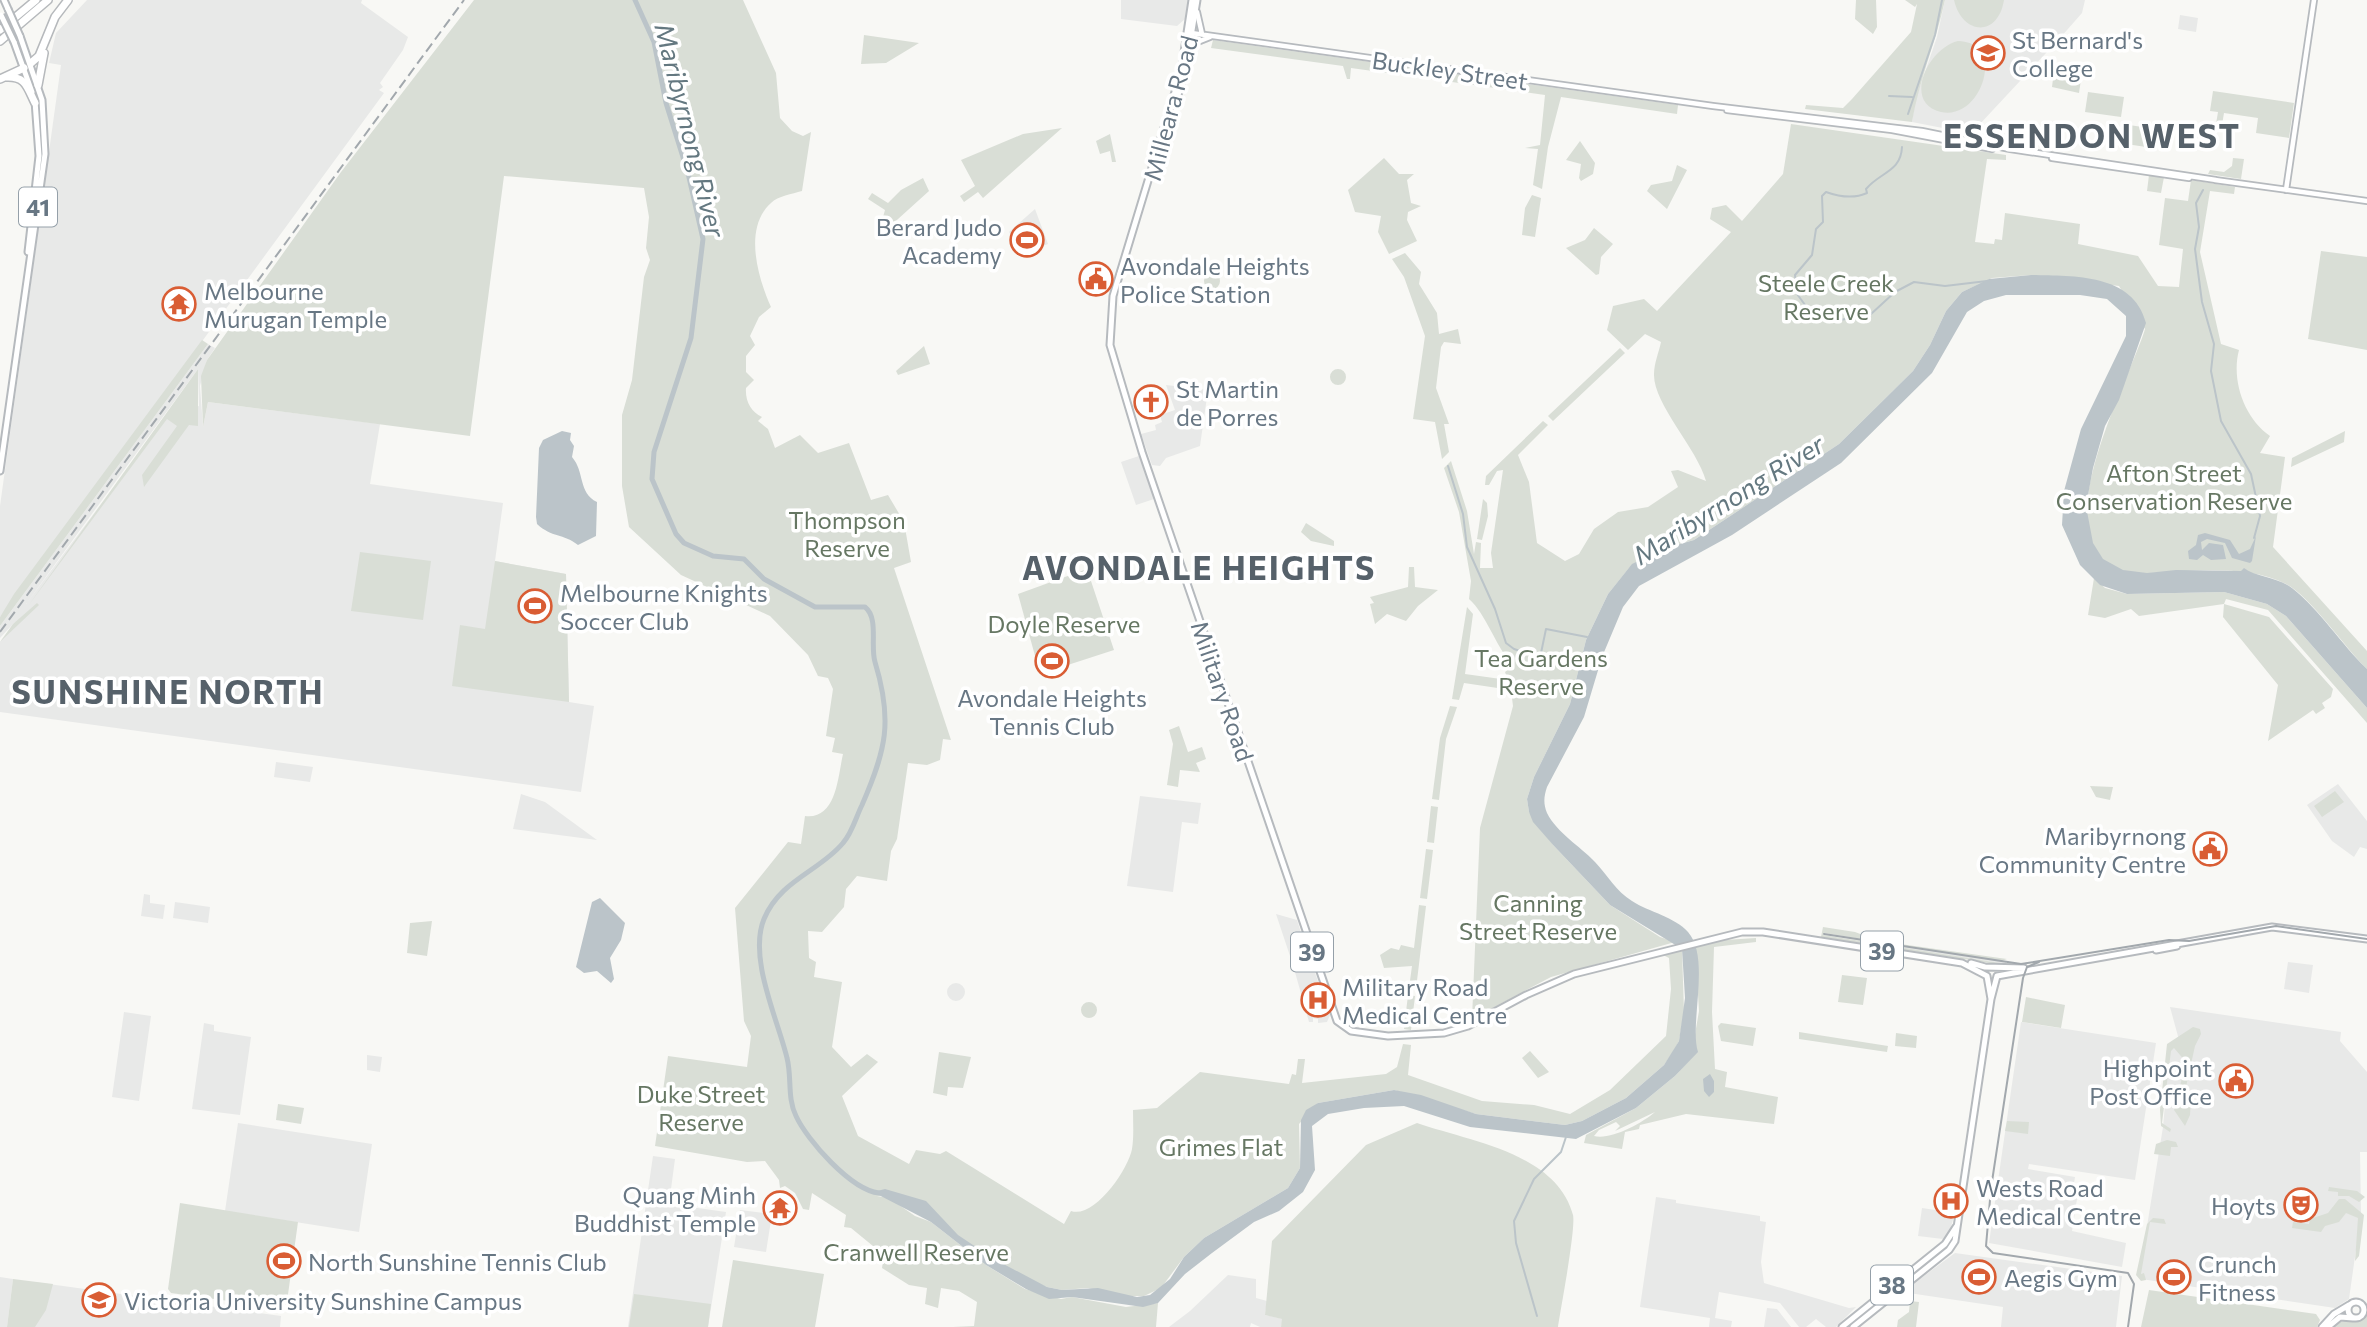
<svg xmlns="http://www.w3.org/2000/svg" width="2367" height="1327" viewBox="0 0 2367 1327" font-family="Commissioner,sans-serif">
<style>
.built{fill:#e8e9e8;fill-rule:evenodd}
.green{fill:#d9ded6;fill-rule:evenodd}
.water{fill:#bbc4c9}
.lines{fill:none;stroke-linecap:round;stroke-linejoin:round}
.stream{stroke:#bbc4c9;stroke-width:2}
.river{stroke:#bbc4c9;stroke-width:5}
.secondary-casing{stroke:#b6babe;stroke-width:8}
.primary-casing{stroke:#b6babe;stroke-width:9}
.highway-casing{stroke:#b6b9bc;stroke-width:10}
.secondary{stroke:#fff;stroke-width:4.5}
.primary{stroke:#fff;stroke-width:5}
.highway{stroke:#fff;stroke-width:7}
.tram{stroke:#a2a8ad;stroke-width:2}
.rail{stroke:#a2a8ad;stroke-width:2;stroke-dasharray:10 5;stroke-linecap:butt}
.primary-bridge-casing{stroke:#b6babe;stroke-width:9;stroke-linecap:butt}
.primary-bridge{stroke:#fff;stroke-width:5}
.labels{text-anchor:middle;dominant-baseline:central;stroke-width:7;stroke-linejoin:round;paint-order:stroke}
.shield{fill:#fff;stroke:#95a0a9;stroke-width:2}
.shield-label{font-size:23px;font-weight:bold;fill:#687784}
.poi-label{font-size:24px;fill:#687784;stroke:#fff;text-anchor:start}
.street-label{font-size:24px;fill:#687784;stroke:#fff}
.park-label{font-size:24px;fill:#667763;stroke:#fff}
.water-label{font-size:26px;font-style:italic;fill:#647880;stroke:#fff}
.district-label{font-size:32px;font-weight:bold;letter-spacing:2px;fill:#56616a;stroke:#fff}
</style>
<rect width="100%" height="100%" fill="#f8f8f5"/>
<path class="built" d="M87,0H362L361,3L408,37L403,50L380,83L383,87L379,90L384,93L0,617V506L61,65L49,63L56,33Z
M1121,0H1188L1185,19L1177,26L1121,19Z
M1945,0H2085L2082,13L2060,38L1979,125L1963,132L1912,122L1915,101L1937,37Z
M2180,15L2198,18L2196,32L2178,29Z
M1035,209L1048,244L1030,251L1025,250L1009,232Z
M208,344L215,348L207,360L200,386L203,427L208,402L380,424L370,484L503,503L495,561L566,574L569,702L594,706L581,792L0,712V642L15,622L0,638V626ZM198,369L199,406L167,416L26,604Z
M1166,385L1208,390L1200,446L1166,458L1160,466L1152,465L1141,434L1156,430L1155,425L1162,422L1160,415L1175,410Z
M1139,456L1154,499L1136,505L1121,462Z
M276,762L313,767L310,782L274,777Z
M2338,784L2367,821V849L2360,847L2354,857L2332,841L2307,805Z
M521,794L545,802L597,840L513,829Z
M1140,796L1201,803L1198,824L1182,822L1173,892L1127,886Z
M144,894L150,895V903L165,905L163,919L141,916Z
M175,902L210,907L208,923L173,918Z
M1276,914L1297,920L1311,964L1292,962Z
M1823,933L2006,962V964L1868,943Z
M2288,962L2313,965L2309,993L2284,989Z
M1293,965L1314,970L1330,1015L1327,1022L1318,1023V1019L1313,1018V1022H1309Z
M947 992a9 9 0 1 1 18 0a9 9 0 1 1-18 0Z
M2170,1007L2341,1032L2340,1041L2367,1072V1152H2360L2361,1214L2349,1299L2335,1308L2141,1279L2139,1276L2163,1127L2170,1048L2179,1040Z
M124,1012L151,1016L139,1101L112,1097Z
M2021,1022L2156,1043L2135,1180L2029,1164L2028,1169L2075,1177L2074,1183L2079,1186L2072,1231L2126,1243L2122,1267L1989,1243Z
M204,1023L214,1025V1031L251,1037L240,1115L192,1109Z
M367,1055L382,1057L380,1072L367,1070Z
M238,1123L372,1144L359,1232L225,1211Z
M653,1156L675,1159L669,1204L726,1212L708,1327H628Z
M1656,1197L1676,1200V1203L1760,1216V1221L1766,1222L1761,1262L1764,1283L1849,1308L1856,1307L1836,1327H1826L1816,1319L1806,1327H1799L1780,1303L1719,1292L1715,1318L1732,1321L1731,1327H1709L1710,1318L1640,1307Z
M1922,1208L1955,1213L1950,1230L1943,1239L1918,1236Z
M740,1210L772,1214L766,1252L734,1247Z
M1955,1253L2122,1276L2116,1327H2001L2003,1307L1902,1292Z
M1228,1275L1256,1279V1298L1267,1301L1265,1315L1283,1319L1281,1327H1260L1251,1323L1250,1327H1169L1190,1311Z
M0,1277L13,1279L7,1327H0Z
M34,1282L281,1316L280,1327H28Z
M1767,1308L1777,1309L1791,1327H1764Z"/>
<path class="green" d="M474,0H743L776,73L780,118L792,131L803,136L811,132L802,191C792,194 778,196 771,203C743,228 758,278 771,307L759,317L750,336L755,345L746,356V372L754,380L746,388C745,401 751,412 762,417L758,421L768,429L775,448L800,435L818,453L849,443L871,500L888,495L904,522L911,562L894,568L951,740L943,739L940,760L927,765L908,763L897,839L891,851L887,881L857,876L846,889L844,907L822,932L808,931L809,958L816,962L814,977L842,982L832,1047L851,1067L867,1054L878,1062L842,1096L858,1136L909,1164L916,1150L940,1154L946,1151L1064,1224L1071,1211C1094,1219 1128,1170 1132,1149C1134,1137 1133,1123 1133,1110L1157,1108L1200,1072L1289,1084L1292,1074L1296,1075L1298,1059H1305L1302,1083L1386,1074L1397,1067L1403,1044L1411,1045L1408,1075L1482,1101L1534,1105L1570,1114L1610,1090L1666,1036L1671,989L1669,958L1663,955L1682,950L1684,1012L1679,1041L1673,1052L1664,1065L1626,1098L1582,1121L1565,1125L1476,1114L1394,1090L1318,1103L1299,1124L1300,1168L1288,1188L1204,1238L1184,1257L1161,1288L1144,1296H1124L1088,1288L1062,1290L1047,1287L1005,1270L898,1196H877L889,1198L915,1216L931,1222L986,1265L1025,1289L1061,1299L1072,1297L1126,1307L1158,1303L1156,1327H953L974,1326L977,1302L959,1291L941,1288L938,1308L925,1304L927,1288L909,1285L882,1268L884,1255L851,1228L844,1227L846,1215L812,1193L809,1210L803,1209L795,1193L785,1186L780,1188L779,1180L765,1161L747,1162L655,1146L668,1056L747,1067L751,1036L744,1021L735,908L788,842L801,844L805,816C837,820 838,775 843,754L832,752L835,738L826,736L833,689L828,678L818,676L808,655L770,616L681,575L629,527L622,486V415L632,380L644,277L650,260L646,248L649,217L644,188L504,176L470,436L208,402L203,427L201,376L207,360L341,172Z
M1856,0H1876L1877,27L1873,34L1855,19Z
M1905,0H1945C1936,42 1919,80 1912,122L1805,109L1806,105L1843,108L1852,99L1911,32L1917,4L1915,7Z
M1954,0H2004C1998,38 1962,35 1954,0Z
M864,35L919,43L886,63L861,64Z
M1213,40L1678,105L1677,114L1561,97L1548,147L1542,189L1533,185L1538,149L1525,148L1540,145L1545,95L1351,68L1350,79H1347L1343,66L1211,48Z
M1958,41C2007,42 1982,121 1941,112C1902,103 1928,48 1958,41Z
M2044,68L2082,73L2079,93L2052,87L2053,79L2036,76Z
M2213,91L2294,103L2289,138L2256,133L2258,118L2224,113L2221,131L2215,130L2218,112L2210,111Z
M2088,92L2124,97L2121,117L2085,112Z
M1791,124L2006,155V160L1987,159L1975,242L1994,244L1995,239L2002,240L2005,213L2080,224L2078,244L2138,256L2158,286L2179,287L2183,249L2159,245L2165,198L2188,201L2191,180L2235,187L2234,194L2210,191L2200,252L2221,344L2239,350C2231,380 2244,418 2270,436L2260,453L2285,457L2273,547L2367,651V669C2345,648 2311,597 2286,584C2247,564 2191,571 2149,573C2019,578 2130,381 2145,329L2119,286L2031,275L1992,278L1962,292L1946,311L1930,345L1913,371L1839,444L1694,540L1665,548L1629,568L1608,594L1586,640L1570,704L1534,777L1527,799L1529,812L1554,846L1610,905L1660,937L1675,942L1551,977L1472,1019L1480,828L1513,706L1511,690L1464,683L1459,700L1452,699L1467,607L1473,614L1465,674L1508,680L1505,672L1513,666C1495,645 1486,614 1469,599L1471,581L1459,512L1444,468L1451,461L1467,511L1474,554L1476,542L1481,543L1480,568H1493L1491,553L1503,470L1497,471L1489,485H1485L1486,476L1543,421L1548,425L1518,455L1529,482L1537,543L1565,561L1579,554L1594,529L1618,512L1648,507L1678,487L1671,471L1678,470L1706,481C1697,448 1653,404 1654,374C1654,363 1659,352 1661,342L1645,334L1628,350L1607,330L1613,306L1644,299L1657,311L1731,232L1710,219L1712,208L1726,205L1742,221L1783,174Z
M2129,125L2156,129L2153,148L2126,144Z
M1062,128L983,198L978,192L964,202L960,196L975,186L961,160L1023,134Z
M1110,134L1116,162H1112L1110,151L1100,154L1096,141Z
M1580,141L1595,163L1593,174L1581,181L1579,178L1581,164L1566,160Z
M1384,158L1399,174H1414L1407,180L1411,203L1421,206L1408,212L1407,220L1417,241L1389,254L1378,232L1381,216L1355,212L1348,190Z
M2233,158L2244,159L2241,179L2208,174L2210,170L2224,172L2232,166Z
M1677,165L1687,170L1667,209L1647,191L1651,185L1672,181Z
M2149,175L2164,177L2161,193L2147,191Z
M923,178L929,191L877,238L885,210L868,199L872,193L888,203L901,190Z
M1532,195L1541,198L1535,237L1522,235L1525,208Z
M1594,228L1613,244L1601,257L1599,274L1596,275L1566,248L1585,240Z
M2321,251L2367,257V350L2308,339Z
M1405,253L1421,272L1419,284L1437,313L1439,334L1458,329L1461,344L1444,342L1441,347L1436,388L1449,424H1444L1449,452L1442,459L1435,422L1413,419L1425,336L1404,277L1392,259Z
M1204 281a8 8 0 1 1 16 0a8 8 0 1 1-16 0Z
M202,340L208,344L0,626V617L14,594Z
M924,346L930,364L898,375L896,371Z
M1620,348L1625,353L1553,421L1548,416Z
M1330 377a8 8 0 1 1 16 0a8 8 0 1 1-16 0Z
M198,369V426L189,425L144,487L142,475L177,426L167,419L28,606Z
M2345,431L2344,442L2291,467L2292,458Z
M1483,499L1487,503L1488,516L1482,540L1477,539Z
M1306,523L1334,541V546L1311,541L1301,532Z
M360,552L431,561L423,620L351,611Z
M495,561L566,574L569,702L452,686L460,625L485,629Z
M1409,567H1414L1415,587L1438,590L1418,606L1406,621L1387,614L1375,624L1370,604L1374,603L1370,597L1408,587Z
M1087,569L1114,650L1040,674L1018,594Z
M2094,578L2105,588L2127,594L2224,592L2267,604L2286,616L2367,708V723L2268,610L2226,599L2224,604L2269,617L2333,689L2331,697L2322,703L2325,708L2316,714L2313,710L2268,741L2278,685L2223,617L2224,604L2139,616L2131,609L2105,618L2088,615Z
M37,603L39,605L0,642L13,624Z
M1450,706L1457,707L1446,739L1439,800L1432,799L1440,738Z
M1179,726L1188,752L1202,747L1206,759L1196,763L1200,772L1180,770L1178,787L1167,785L1173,744L1169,730Z
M2090,786L2113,787L2110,800L2096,797Z
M2335,791L2344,802L2322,817L2314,806Z
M1431,806L1438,807L1434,843L1427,842Z
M1426,849L1433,850L1427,899L1420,898Z
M1419,905L1426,906L1416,989L1409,988L1412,966L1384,968L1380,955L1391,948L1399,950L1401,945L1414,948Z
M432,921L427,956L407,953L410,923Z
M1823,927L1855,932L1879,941L2007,959L2001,961L1824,933L1823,935L2006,964L2002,965L1821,937Z
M1756,938V942L1714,947L1712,1012L1715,1069L1727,1072L1725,1087L1778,1097L1774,1124L1686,1114L1640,1125L1639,1129L1625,1132L1622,1149L1584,1143L1586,1135L1636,1108L1675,1076L1697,1052L1694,1040L1699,1011L1695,947L1725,940ZM1655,1112C1641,1124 1611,1140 1594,1136L1599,1130L1616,1122L1620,1126L1615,1131Z
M1842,975L1867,978L1863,1005L1838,1002Z
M1408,995L1415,996L1411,1030L1404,1029Z
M2026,997L2065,1005L2061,1028L2022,1022Z
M1081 1010a8 8 0 1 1 16 0a8 8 0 1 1-16 0Z
M1721,1023L1756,1028L1753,1046L1721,1041L1718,1026Z
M2193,1027L2200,1029L2201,1034L2195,1046L2184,1096L2191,1098L2190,1115L2185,1126L2174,1110L2186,1062L2174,1048L2171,1051L2162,1123L2171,1129L2170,1132L2161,1126L2160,1110L2167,1044Z
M1799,1032L1888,1046L1887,1052L1799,1039Z
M1896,1033L1917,1036L1916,1048L1895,1046Z
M1530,1051L1549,1072L1538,1078L1522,1058Z
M939,1052L971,1057L963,1088L948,1087L947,1096L933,1093Z
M278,1104L304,1108L301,1124L276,1120Z
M2007,1121L2029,1122L2028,1134L2005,1131Z
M1417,1123C1468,1141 1556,1152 1573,1215C1576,1228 1561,1307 1558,1327H1281L1282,1319L1265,1315L1272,1241L1366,1145Z
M2167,1140L2176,1142L2178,1147H2171L2170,1156L2154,1154L2156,1144Z
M2329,1187L2357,1191L2365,1197L2359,1202L2349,1196H2338V1192L2328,1191Z
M2339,1199H2345L2364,1215L2359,1256L2355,1261L2358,1218L2346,1213L2339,1222L2325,1226L2321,1232L2292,1228L2293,1222L2309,1224L2310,1219L2328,1213Z
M180,1203L298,1222L286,1309L171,1293L168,1289Z
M2153,1218L2164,1219L2166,1224L2150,1222L2141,1274L2144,1273L2146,1280L2141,1281L2136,1275L2147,1224Z
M733,1260L824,1274L815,1327H722Z
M13,1279L53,1284L46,1310L35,1327H7Z
M2149,1290L2316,1314L2320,1320L2317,1327H2141Z
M634,1294L711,1304L708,1327H629Z
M1910,1301L1919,1302L1916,1327H1897L1898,1320L1909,1312Z
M2367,1316V1327H2332L2337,1322L2359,1320Z"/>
<path class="water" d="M2031,275C2073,276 2133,273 2146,323L2119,400L2105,426L2093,468L2086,506L2093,543L2103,559L2123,570L2147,573L2176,570L2241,571L2244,568C2255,577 2278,577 2292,588C2320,610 2341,644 2367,669V708L2286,616L2267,604L2224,592L2127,594L2100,585L2080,565L2062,525L2064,491L2081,429L2126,336V316L2107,299L2080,295H2006L1984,301L1967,312L1932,373L1841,463L1732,535L1639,586L1623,607L1602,657L1584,717L1547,787C1544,796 1543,803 1547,813C1557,833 1580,846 1595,862C1608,876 1616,891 1632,901C1649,912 1675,917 1688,932C1711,958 1689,1024 1698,1052L1675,1076L1636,1108L1576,1139L1470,1127L1404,1106L1364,1108L1328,1114L1312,1126L1315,1170L1303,1192L1279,1211L1254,1222L1212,1253L1185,1274L1158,1303L1143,1307L1072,1297L1049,1299L1026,1289L986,1265L931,1222L873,1192L885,1189L926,1201L958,1235L994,1259L1047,1287L1062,1290L1098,1288L1137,1297L1150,1295L1170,1279L1184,1257L1204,1238L1288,1188L1300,1168L1301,1120L1306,1110L1318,1103L1394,1090L1421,1095L1476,1114L1565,1125L1582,1121L1626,1098L1664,1065L1679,1041L1685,998L1682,949L1610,905L1554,846L1533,822L1529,812L1527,799L1534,777L1570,704L1586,640L1608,594L1632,564L1666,548L1694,540L1839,444L1913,371L1930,345L1946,311L1962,292L1989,279Z
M562,431L571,433L570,440L574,446L572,457C585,472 578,493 597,502L596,536L578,545C563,533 552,538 537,524L536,517L539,448L543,440Z
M2205,533L2230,540L2239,554L2250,549L2256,536L2252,561L2250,563L2232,558L2225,543L2207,539L2201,542L2202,550L2209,543L2223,545L2226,559L2211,560L2203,555L2197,560L2189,559L2188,551L2196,545L2198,535Z
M600,898L625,923L621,940L610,958L614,979L611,983L597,971L584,973L576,967L592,902Z
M1710,1074L1714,1081V1092L1709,1097L1704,1091L1703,1079Z"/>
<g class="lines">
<path class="stream" d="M1889,96L1912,97
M1908,114L1935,35L1942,0
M1902,147C1901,172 1880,172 1866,189L1867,193C1854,199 1840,197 1826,192L1822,196L1823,222L1816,229L1812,255L1795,275L1797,294L1811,313L1835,321L1871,314L1895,292L1914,282L1945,286L1987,281
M2203,190L2196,203L2199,227L2195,249L2202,302L2214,344L2211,371L2221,421L2251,474L2260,516L2254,538
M1448,466L1463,514L1467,547L1495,609L1506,643L1514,649L1536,656L1541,653L1546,629L1587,637
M1537,1316L1516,1243L1514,1221L1534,1179L1561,1152L1566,1137"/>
<path class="river" d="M635,0L654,42L666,103L688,173L703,239L691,338L654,452L652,479L676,534L684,543L713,556L744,559L764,579L815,607H865C879,618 870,646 875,662C893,721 886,750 862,805C856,817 852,833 843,843C820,871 780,880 764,919C748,958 778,1020 787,1058C792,1077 787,1098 796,1116C807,1140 851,1190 879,1193"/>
<defs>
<path id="secondary" d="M1197,12L1202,34
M1191,33L1713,106L1922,131L2010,149L2216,180
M1190,45L1210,37
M1727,110L1892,130L1992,149
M2052,158L2189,178
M2215,180L2367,201
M2286,190L2314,0"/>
<path id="primary" d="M4,0L8,9
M1192,0L1181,72L1113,296L1110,345L1142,452L1337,1021L1351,1031L1388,1036L1444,1033L1468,1026L1526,995L1574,974L1742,932H1763L1962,963L1987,976L1991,999
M14,42L32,92
M1177,98L1185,73L1197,0
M28,252L39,156L35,101
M0,471L45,154L42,100L20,36
M2156,950L2177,946
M1971,963L1985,967L2024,968
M1997,976L2272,927L2367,939
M2348 1310a8 8 0 1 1 16 0a8 8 0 1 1-16 0Z
M1842,1327L1945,1244L1956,1227
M1853,1327L1949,1250L1955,1241L1991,999L1997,976
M2322,1327L2334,1314L2349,1305
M2328,1327L2340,1317L2353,1318"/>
<path id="highway" d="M0,30L36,0
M0,41L48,0
M31,63L39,56L55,17L68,0
M6,77C26,76 27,87 35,103
M0,79L24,68
M38,85L44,53"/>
</defs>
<use href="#secondary" class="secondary-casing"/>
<use href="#primary" class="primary-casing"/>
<use href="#highway" class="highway-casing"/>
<use href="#secondary" class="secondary"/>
<use href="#primary" class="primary"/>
<use href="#highway" class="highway"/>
<path class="tram" d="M1824,934L2021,964L2169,940L2189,941L2276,926L2367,939
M2039,962L2027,967L2023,978L1991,1188L1986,1246L1993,1253L2128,1273L2134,1284L2128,1327"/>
<path class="rail" d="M0,632L464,0"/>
<defs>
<path id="primary-bridge" d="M8,9L20,36
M1,15L14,42"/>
</defs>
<use href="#primary-bridge" class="primary-bridge-casing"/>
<use href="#primary-bridge" class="primary-bridge"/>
</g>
<defs>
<symbol id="school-ring" viewBox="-11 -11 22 22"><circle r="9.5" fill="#fff" stroke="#d95d34" stroke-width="1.5"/><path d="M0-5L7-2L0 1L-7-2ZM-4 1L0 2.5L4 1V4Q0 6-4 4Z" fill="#d95d34"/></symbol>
<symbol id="stadium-ring" viewBox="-11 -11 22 22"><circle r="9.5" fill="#fff" stroke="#d95d34" stroke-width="1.5"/><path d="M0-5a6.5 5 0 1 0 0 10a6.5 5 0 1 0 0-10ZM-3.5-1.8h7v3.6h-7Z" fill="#d95d34"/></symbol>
<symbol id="civic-ring" viewBox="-11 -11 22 22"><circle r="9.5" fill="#fff" stroke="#d95d34" stroke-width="1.5"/><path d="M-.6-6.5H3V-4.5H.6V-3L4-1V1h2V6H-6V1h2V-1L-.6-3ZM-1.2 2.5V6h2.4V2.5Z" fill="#d95d34"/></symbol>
<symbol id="temple-ring" viewBox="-11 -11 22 22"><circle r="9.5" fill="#fff" stroke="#d95d34" stroke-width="1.5"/><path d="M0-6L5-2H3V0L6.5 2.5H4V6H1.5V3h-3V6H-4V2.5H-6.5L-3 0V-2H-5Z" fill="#d95d34"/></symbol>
<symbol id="church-ring" viewBox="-11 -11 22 22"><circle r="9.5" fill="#fff" stroke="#d95d34" stroke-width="1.5"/><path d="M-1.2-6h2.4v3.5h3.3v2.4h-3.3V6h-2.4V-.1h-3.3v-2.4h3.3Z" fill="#d95d34"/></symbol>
<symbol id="hospital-ring" viewBox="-11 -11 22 22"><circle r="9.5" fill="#fff" stroke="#d95d34" stroke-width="1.5"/><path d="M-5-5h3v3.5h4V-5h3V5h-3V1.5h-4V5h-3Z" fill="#d95d34"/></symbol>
<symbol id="theatre-ring" viewBox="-11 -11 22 22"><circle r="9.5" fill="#fff" stroke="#d95d34" stroke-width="1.5"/><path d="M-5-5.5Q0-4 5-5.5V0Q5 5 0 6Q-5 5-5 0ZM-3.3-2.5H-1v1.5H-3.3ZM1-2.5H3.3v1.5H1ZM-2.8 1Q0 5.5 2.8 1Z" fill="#d95d34"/></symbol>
<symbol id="university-ring" viewBox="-11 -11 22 22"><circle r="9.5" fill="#fff" stroke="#d95d34" stroke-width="1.5"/><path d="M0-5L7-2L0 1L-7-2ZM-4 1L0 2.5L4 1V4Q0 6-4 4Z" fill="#d95d34"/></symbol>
</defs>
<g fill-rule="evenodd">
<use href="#school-ring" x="1969" y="34" width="38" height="38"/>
<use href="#stadium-ring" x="1008" y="221" width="38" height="38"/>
<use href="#civic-ring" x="1077" y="260" width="38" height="38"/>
<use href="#temple-ring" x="160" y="285" width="38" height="38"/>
<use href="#church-ring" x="1132" y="383" width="38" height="38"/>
<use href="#stadium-ring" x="516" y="587" width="38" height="38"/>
<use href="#stadium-ring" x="1033" y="642" width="38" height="38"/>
<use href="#civic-ring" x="2191" y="830" width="38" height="38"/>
<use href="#hospital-ring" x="1299" y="981" width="38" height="38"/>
<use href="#civic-ring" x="2217" y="1062" width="38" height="38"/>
<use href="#hospital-ring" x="1932" y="1182" width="38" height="38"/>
<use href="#theatre-ring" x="2282" y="1186" width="38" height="38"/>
<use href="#temple-ring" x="761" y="1189" width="38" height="38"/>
<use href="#stadium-ring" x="265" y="1242" width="38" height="38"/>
<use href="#stadium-ring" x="1960" y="1258" width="38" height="38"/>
<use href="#stadium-ring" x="2155" y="1258" width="38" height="38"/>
<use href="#university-ring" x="80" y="1281" width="38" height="38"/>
</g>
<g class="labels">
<g class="shield">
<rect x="19" y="187.5" width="38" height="39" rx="5"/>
<rect x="1861" y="931.5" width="42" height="39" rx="5"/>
<rect x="1291" y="932.5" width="42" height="39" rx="5"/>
<rect x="1871" y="1265.5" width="42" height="39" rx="5"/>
</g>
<g class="shield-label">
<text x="38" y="207">41</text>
<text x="1882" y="951">39</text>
<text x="1312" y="952">39</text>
<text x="1892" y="1285">38</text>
</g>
<g class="poi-label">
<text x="2012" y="39">St Bernard's<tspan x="2012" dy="28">College</tspan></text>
<text x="1002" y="226" text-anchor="end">Berard Judo<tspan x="1002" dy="28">Academy</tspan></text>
<text x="1120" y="265">Avondale Heights<tspan x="1120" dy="28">Police Station</tspan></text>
<text x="204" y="290">Melbourne<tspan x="204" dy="28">Murugan Temple</tspan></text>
<text x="1176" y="388">St Martin<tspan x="1176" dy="28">de Porres</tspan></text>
<text x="560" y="592">Melbourne Knights<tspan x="560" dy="28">Soccer Club</tspan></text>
<text x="1052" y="697" text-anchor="middle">Avondale Heights<tspan x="1052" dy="28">Tennis Club</tspan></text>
<text x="2186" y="835" text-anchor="end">Maribyrnong<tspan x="2186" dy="28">Community Centre</tspan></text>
<text x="1342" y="986">Military Road<tspan x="1342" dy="28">Medical Centre</tspan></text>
<text x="2212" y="1067" text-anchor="end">Highpoint<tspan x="2212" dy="28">Post Office</tspan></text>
<text x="1976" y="1187">Wests Road<tspan x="1976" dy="28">Medical Centre</tspan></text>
<text x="756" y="1194" text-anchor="end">Quang Minh<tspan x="756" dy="28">Buddhist Temple</tspan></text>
<text x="2276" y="1205" text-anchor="end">Hoyts</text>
<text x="308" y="1261">North Sunshine Tennis Club</text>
<text x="2198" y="1263">Crunch<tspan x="2198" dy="28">Fitness</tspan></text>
<text x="2004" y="1277">Aegis Gym</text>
<text x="124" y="1300">Victoria University Sunshine Campus</text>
</g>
<g class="street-label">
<text transform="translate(1450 70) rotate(8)">Buckley Street</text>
<text transform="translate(1170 108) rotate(-75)">Milleara Road</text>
<text transform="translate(1223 691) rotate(71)">Military Road</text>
</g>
<g class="park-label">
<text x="1826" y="282">Steele Creek<tspan x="1826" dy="28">Reserve</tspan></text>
<text x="2174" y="472">Afton Street<tspan x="2174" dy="28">Conservation Reserve</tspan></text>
<text x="847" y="519">Thompson<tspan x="847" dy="28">Reserve</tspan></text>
<text x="1064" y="623">Doyle Reserve</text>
<text x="1541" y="657">Tea Gardens<tspan x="1541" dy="28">Reserve</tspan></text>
<text x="1538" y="902">Canning<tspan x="1538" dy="28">Street Reserve</tspan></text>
<text x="701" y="1093">Duke Street<tspan x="701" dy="28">Reserve</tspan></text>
<text x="1221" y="1146">Grimes Flat</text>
<text x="916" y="1251">Cranwell Reserve</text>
</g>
<g class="water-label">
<text transform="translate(691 130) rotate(76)">Maribyrnong River</text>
<text transform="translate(1728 499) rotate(-32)">Maribyrnong River</text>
</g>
<g class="district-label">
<text x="2092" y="135">ESSENDON WEST</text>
<text x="1199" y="567">AVONDALE HEIGHTS</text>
<text x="168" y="691">SUNSHINE NORTH</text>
</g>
</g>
</svg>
